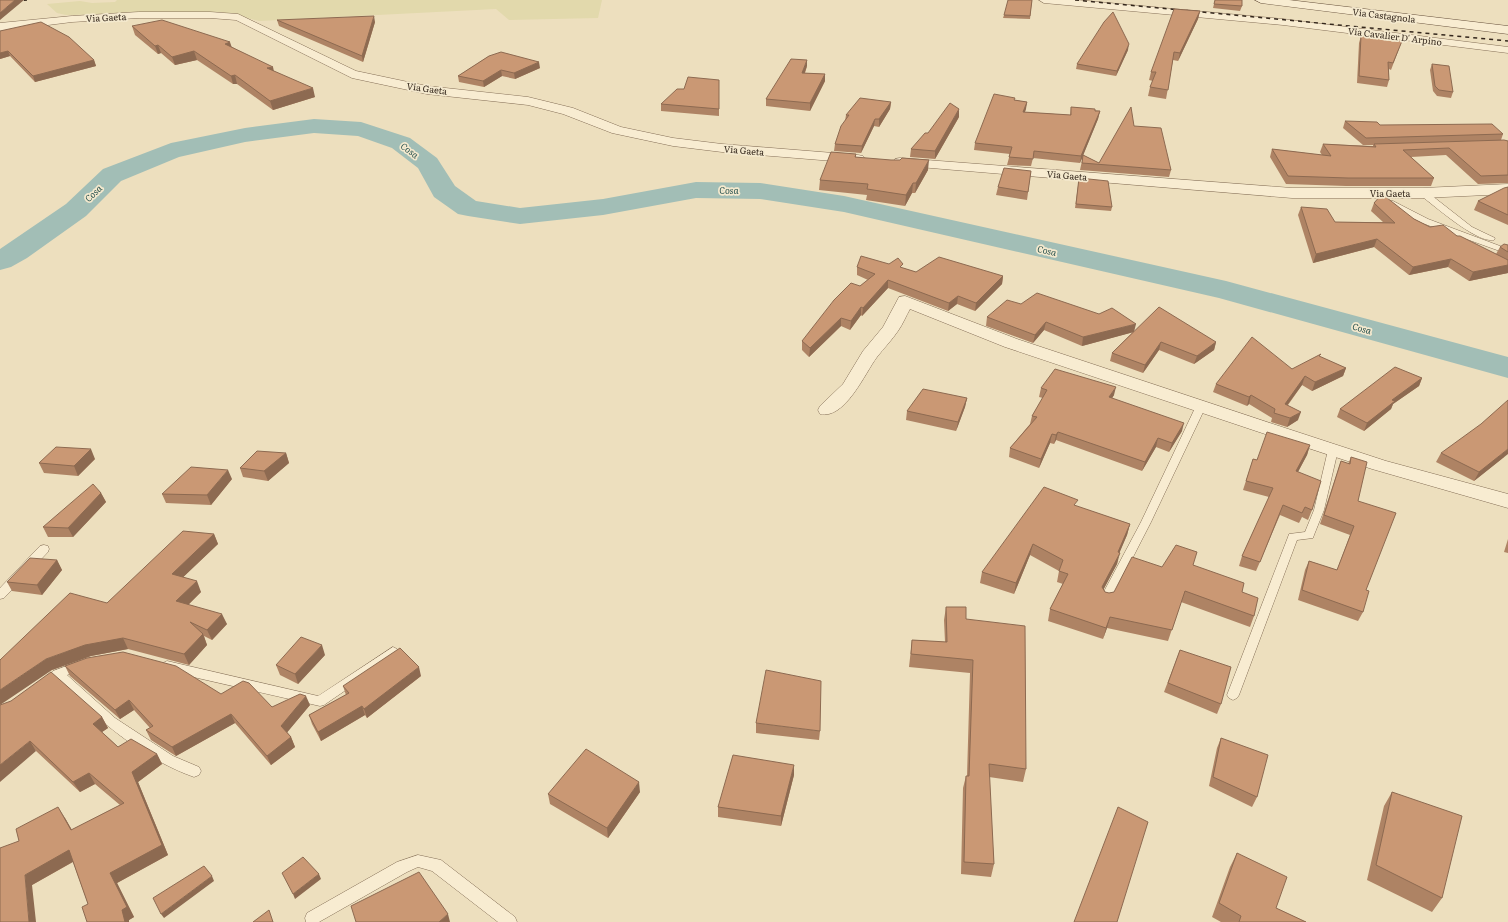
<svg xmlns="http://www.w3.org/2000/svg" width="1508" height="922" viewBox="0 0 1508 922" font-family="Literata,serif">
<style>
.farmland{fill:#e2d9ac}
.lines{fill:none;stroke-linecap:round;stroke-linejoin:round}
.river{fill:#a2beb6;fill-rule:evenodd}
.service-casing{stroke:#856f57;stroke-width:1}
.minor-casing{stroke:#856f57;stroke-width:1}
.tertiary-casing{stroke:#856f57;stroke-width:1}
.secondary-casing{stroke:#66503b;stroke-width:1}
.service{fill:#f8ecd1;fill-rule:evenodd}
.minor{fill:#f8ecd1;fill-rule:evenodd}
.tertiary{fill:#f8ecd1;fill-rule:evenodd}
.secondary{fill:#f8ecd1;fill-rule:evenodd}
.rail{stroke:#34271c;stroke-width:1.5;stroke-dasharray:4 4;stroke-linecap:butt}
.wall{fill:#ae8364}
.shaded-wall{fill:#8d6a51}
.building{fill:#ca9874;stroke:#8d6a51}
.labels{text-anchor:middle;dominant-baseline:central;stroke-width:3.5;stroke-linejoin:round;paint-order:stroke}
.far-street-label{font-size:9px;fill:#34271c;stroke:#f4e9ce}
.far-water-label{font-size:9px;font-style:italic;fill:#2b5451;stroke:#f4e9ce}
</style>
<rect width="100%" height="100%" fill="#eddfbe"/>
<path class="farmland" d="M117,0H602L598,18L509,20L496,9L259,21L221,12L66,15L57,13L47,4L80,1L92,3L115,2Z"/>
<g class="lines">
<path class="river" d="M314,119L361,122L410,138L437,158L455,186L476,201L520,208L603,199L696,182L760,183L844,196L1226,281L1508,357V378L1219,298L844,212L760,199L696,198L603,215L520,224L468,216L458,214L434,197L418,168L392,148L358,136L314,133L245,142L179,157L121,181L86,216L27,258L11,267L0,270V249L66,204L103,169L171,143L245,128Z"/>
<defs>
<path id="service" d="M1420,191H1426L1472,227L1495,238L1494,240C1476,243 1435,206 1420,195Z
M1387,201H1393L1428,219L1508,249V254L1422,223L1387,205Z
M1201,403L1206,406L1151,522L1110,602L1106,603L1102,602L1100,599L1141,522L1196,406Z
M1333,447L1338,450L1324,510L1314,535L1313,538L1297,540L1239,695L1237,698L1233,700L1229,698L1227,695L1288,537L1289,534L1305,532L1314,510L1328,450Z
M44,545L48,546L49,549L48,552L4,598L0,599V588L40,546Z
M393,647L397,649L399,652L397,655L324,705L320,706L167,671L163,669L161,666L163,663L167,661L318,696Z
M80,661L84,663L86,666L84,669L67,675L115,718L173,756L199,767L201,771L199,775L194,777C140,758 98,718 56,681L53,682L49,680L47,677L53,671Z
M418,855L441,860L515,917L517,922H498L432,871L418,867L407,872L319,922H306L305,918L307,913L397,862Z"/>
<path id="minor" d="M1039,0H1077L1283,19L1508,47V53L1283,25L1044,3Z
M905,296L1017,339L1276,425L1386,461L1508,494V508L1372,469L1262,433L1005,347L910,309C906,316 903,324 898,331C892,340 884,348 877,357C865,373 845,420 820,414L818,410L820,406L843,384L863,351L883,327L899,297Z"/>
<path id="tertiary" d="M139,12H210L238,14L356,71L427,86L528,97L573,108L621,127L673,138L722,144L858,155L863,156L865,159L863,162L858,163L722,152L673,146L612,133L563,114L528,105L427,94L352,78L236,20L210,18H139L72,22L0,31V23L72,16Z
M900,158L1292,188H1423L1508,184V194L1423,198H1292L895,165L893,162L895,159Z"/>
<path id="secondary" d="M1255,0H1289L1508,26V34L1261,3Z"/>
</defs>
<use href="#service" class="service-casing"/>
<use href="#minor" class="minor-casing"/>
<use href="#tertiary" class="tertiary-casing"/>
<use href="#secondary" class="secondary-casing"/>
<use href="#service" class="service"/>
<use href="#minor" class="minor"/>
<use href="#tertiary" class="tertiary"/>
<use href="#secondary" class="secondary"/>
<path class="rail" d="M1075,0L1508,41
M0,2L27,0"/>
</g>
<path class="wall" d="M1032,0L1030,19L1003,18L1004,15Z
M1215,0H1242V6L1240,11L1213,8Z
M1200,11L1198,19L1178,61L1173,60L1166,99L1148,96L1150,87L1153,81L1149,80L1151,72Z
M277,20L375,22L363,62L279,26Z
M132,26L232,47L274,71L315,97L273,110L237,84H233L197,60L175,65L161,53L158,54L135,35Z
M0,31L94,60L96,66L35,82L10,56L0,59Z
M1361,36L1402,41L1391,70L1389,69V80L1387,87L1357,83L1359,43Z
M1128,50L1116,76L1076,69L1077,64Z
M489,56L540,68L515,79L502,76L484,87L459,82L458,76Z
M1432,64L1453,92L1451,98L1437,96L1433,91L1430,70Z
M807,66L805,73L825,74V81L810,111L766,106V99Z
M719,80V116L661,111V104L684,89Z
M1015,100L1027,102L1025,112L1070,115L1071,107L1100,111L1098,119L1083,155L1099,163L1134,126L1171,170L1169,177L1080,170L1083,156L1080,163L1033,158L1031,166L1007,165L1010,154L974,150L975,143Z
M891,102L890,109L879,127L874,126L861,153L834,151L835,144L845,121L846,115Z
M959,117L935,159L910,157L911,149L928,133Z
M1345,121L1380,125L1503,134L1501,140L1508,141V183L1478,184L1446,155L1411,157L1434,178L1431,186H1346L1286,184L1270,157L1272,149L1322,155L1320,152L1323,144L1373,146V145H1363L1343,128Z
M856,154V157L928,170L915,193H912L905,206L866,200L867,195L819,190L820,180Z
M1031,171L1027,200L996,195L998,187Z
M1079,178L1112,207L1111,211L1075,208Z
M1508,187V225L1474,210L1478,201Z
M1374,203L1414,219L1430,227L1457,236L1496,254L1500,247L1508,245V273L1469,281L1448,267L1409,275L1374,247L1313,263L1298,215L1301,207L1335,222H1383L1371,211Z
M857,267L903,268L916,272L1003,276L1002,284L975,311L957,304L948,311L888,288L862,316L861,315L850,330L841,326L809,357L802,350V341L860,286L868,280L857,275Z
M1021,304L1134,332L1216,342L1214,350L1194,364L1159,350L1143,373L1110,361L1112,353L1133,332L1082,346L1044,330L1033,343L986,326L987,317Z
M1320,357L1346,368L1343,376L1312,391L1302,385L1288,405L1298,420L1287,427L1271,422L1272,418L1249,404L1247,406L1213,392L1216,384L1292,369Z
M1422,378L1419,386L1393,404L1391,409L1364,431L1337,417L1340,409Z
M1041,388L1114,395L1112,398L1182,431L1169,452L1156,447L1142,471L1056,440L1054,444L1050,443L1039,468L1009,457L1010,448L1030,424L1032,416L1043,398L1039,397Z
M967,398L965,407L956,431L906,420L907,411Z
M1310,445L1307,455L1298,472L1312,510L1308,520L1302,517L1299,523L1280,515L1256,571L1239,566L1242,556L1269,497L1243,490L1253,459L1257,460Z
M286,453L289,463L268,481L243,477L240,468Z
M1441,453L1504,457L1474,481L1436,462Z
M1351,457L1358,501L1366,590L1363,612L1358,621L1298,600L1305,570L1309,561L1337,570L1350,535L1320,524L1341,461L1348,464Z
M95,459L78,476L44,473L39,463Z
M232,479L211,505L166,503L162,494Z
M101,493L106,502L73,537H48L43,527Z
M1076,506L1130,524L1127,535L1119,553L1117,564L1103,590L1105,592L1109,593L1114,592L1162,567L1193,565L1242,592L1254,616L1250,627L1181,602L1168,641L1107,628L1103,639L1048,621L1050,609L1063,584L1057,582L1059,571L1030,555L1014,594L980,583L982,572Z
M214,534L218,544L183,577L201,592L188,605L227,624L212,640L204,636L207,645L189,665L128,649L91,656L52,670L107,603Z
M1508,539V553L1504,552Z
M57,560L62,570L42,595L12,591L7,582Z
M946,607L966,619L1026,769L1023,782L989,777L994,864L991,877L961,874L963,788L966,776H967L970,673L909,667L912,640L945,642L944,620Z
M1180,650L1221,704L1217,714L1164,692Z
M325,655L298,684L280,675L276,665Z
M65,666L221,694L272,707L310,705L287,732L291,737L295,747L271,765L235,723L176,756L151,740L146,730L150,728L134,710L120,719L70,676Z
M421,676L367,718L365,715L321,741L312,724L309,715L346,695L343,686Z
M0,705L102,717L108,728L102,732L118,747L157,754L162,764L138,782L168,855L117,883L134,917L129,920V922H87L88,904L73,862L32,885L19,841L65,818L72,830L120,805L95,784L80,792L36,751Z
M756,723L820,731L819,740L756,733Z
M1221,738L1257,797L1252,807L1209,786L1217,748Z
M794,775L781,826L718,817V807Z
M640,792L608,838L550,804L548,794Z
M1392,792L1442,898L1432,912L1367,880L1384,806Z
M1237,853L1276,908L1306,922H1221L1212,917L1230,867Z"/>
<path class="shaded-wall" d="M15,0H24L0,20V13Z
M1200,11L1198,19L1178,61L1180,53Z
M374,16L375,22L363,62L362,56Z
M230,42L233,51L225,44Z
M1129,44L1128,50L1116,76L1117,71Z
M158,45L161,53L158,54L155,46Z
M8,51L10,56L0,59V53Z
M194,51L197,60L175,65L172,57Z
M94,60L96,66L35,82L33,76Z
M807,60V66L802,80V73Z
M539,62L540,68L515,79L514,73Z
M273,67L275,76L267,68Z
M501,70L502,76L484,87L483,81Z
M825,74V81L810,111V103Z
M235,75L237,84H233L231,76Z
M313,88L315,97L273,110L270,101Z
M891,102L890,109L879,127V119Z
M1027,102L1026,109L1022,119L1023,112Z
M959,109V117L935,159V151Z
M1100,111L1098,119L1080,163L1081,156Z
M875,119L874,126L861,153L862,146Z
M929,160L928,170L915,193L916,183Z
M913,183L912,193L905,206L906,195Z
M1377,239L1374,247L1313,263L1316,254Z
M1451,259L1448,267L1409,275L1413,267Z
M1508,265V273L1469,281L1473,272Z
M1003,276L1002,284L975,311L976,303Z
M888,280V288L862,316L863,308Z
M958,296L957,304L948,311L949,303Z
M861,307V315L850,330L851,321Z
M841,318V326L809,357L810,348Z
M1046,322L1044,330L1033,343L1035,335Z
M1136,324L1134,332L1082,346L1083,337Z
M1161,342L1159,350L1143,373L1145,365Z
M1216,342L1214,350L1194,364L1197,356Z
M1346,368L1343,376L1312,391L1315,382Z
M1305,376L1302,385L1282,412L1285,404Z
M1422,378L1419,386L1393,404L1391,409L1364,431L1367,423L1392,400Z
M1116,387L1114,395L1107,406L1109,397Z
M1251,395L1249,404L1247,406L1249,397Z
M967,398L965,407L956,431L958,422Z
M1301,412L1298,420L1287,427L1290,418Z
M1184,423L1182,431L1169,452L1172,443Z
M1058,432L1056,440L1054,444L1056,435Z
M1052,434L1050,443L1039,468L1041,459Z
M1158,438L1156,447L1142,471L1145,462Z
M1310,445L1307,455L1293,481L1296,471Z
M91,449L95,459L78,476L74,466Z
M1508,449V454L1474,481L1479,472Z
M286,453L289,463L268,481L264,471Z
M228,470L232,479L211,505L207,495Z
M101,493L106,502L73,537L68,528Z
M1130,524L1127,535L1116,561L1120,553L1117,564L1099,598L1102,587Z
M214,534L218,544L176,584L172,574Z
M1033,544L1030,555L1014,594L1016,583Z
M57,560L62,570L42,595L37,585Z
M197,581L201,592L181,612L176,601Z
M222,614L227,624L212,640L207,630Z
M1110,617L1107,628L1103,639L1106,628Z
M203,634L207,645L189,665L184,654Z
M123,638L128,649L91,656L52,670L0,705V690L46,659L85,645Z
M322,645L325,655L298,684L295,674Z
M419,667L421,676L367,718L364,709Z
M306,696L310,705L285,735L281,726Z
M129,700L134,710L120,719L115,710Z
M362,706L365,715L321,741L318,732Z
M231,714L235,723L176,756L172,747Z
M102,717L108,728L99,734L93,724Z
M291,737L295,747L271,765L267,756Z
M30,741L36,751L0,782V765Z
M157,754L162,764L138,782L168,855L117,883L134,917L129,920V922H125L110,873L132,772Z
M794,765V775L781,826V816Z
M89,773L95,784L80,792L73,782Z
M639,782L640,792L608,838L607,828Z
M58,807L65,818L78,841L71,830Z
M69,850L76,860L32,885L36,922H29L25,875Z
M319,874L321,879L295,899L293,894Z
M212,876L214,881L164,918L161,914Z
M448,914L450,922H439Z"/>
<path class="building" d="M0,0H15L0,13Z
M1008,0H1032L1030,16L1004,15Z
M1215,0H1242V6L1214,4Z
M1174,9L1200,11L1180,53L1174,52L1168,90L1150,87L1156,72H1151Z
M1113,12L1129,44L1117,71L1077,64L1104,22Z
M374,16L362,56L277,20Z
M162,20L230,42L225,44L273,67L267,68L313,88L270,101L235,75L231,76L194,51L172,57L158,45L155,46L132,26Z
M41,22L69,37L94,60L33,76L8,51L0,53V31Z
M1361,36L1402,41L1393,63L1388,62L1389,80L1359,76Z
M501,52L539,62L514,73L501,70L483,81L458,76L489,56Z
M791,59L807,60L802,73L825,74L810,103L766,99Z
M1432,64L1449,66L1453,92L1439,90L1435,86Z
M688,77L719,80V109L661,104L677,89H684Z
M994,94L1015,98L1014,100L1027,102L1023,112L1071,115V107L1095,109V111H1100L1081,156L1034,151L1033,159L1009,157L1012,147L975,143Z
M860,98L891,102L879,119H875L862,146L835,144L841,126L849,115H846Z
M950,103L959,109L935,151L911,149L925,133H928Z
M1131,107L1134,126L1161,128L1171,170L1082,163L1083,155L1099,163Z
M1345,121L1377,122L1380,125L1492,124L1503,134L1366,138Z
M1504,140L1508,141V175L1481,176L1449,148L1403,150L1434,178H1348L1288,176L1272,149L1331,156L1323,144L1376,147L1374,144Z
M831,152L856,154L855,157L891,160H900L902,158L929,160L916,183H913L906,195L867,189L868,184L820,180Z
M1004,168L1031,171L1028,192L998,187Z
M1079,178L1108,181L1112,207L1076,204Z
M1508,187V215L1478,201L1504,188Z
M1382,194L1414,219L1430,227L1443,225L1457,236H1460L1508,260V265L1473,272L1451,259L1413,267L1377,239L1316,254L1301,207L1327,209L1335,222L1395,223L1374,203Z
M1504,244L1508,245V252L1500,247Z
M861,256L889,264L898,258L903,264L900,267L916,272L939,257L1003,276L976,303L958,296L949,303L888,280L863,308L861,307L851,321L841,318L810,348L802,341L834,300L851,283L860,286L875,274L857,267Z
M1037,293L1099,314L1112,308L1136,324L1083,337L1046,322L1035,335L987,317L1007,300L1021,304Z
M1159,307L1216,342L1197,356L1161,342L1145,365L1112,353Z
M1252,337L1292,369L1321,354L1319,356L1346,368L1315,382L1305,376L1285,404L1301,412L1290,418L1274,413L1275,409L1251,395L1249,397L1216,384Z
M1395,367L1422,378L1392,400L1395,401L1367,423L1340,409Z
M1055,369L1116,387L1109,397L1184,423L1172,443L1158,438L1145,462L1058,432L1056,435L1052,434L1041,459L1010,448L1037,417L1032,416L1047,390L1041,388Z
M923,389L967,398L958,422L907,411Z
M1508,400V449L1479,472L1441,453L1481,424Z
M1267,432L1310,445L1296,471L1321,481L1312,510L1305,507L1302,513L1283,505L1260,562L1242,556L1273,488L1246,481L1253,459L1257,460Z
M56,447L91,449L74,466L39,463Z
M257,451L286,453L264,471L240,468Z
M1351,457L1367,462L1358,501L1396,513L1366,590L1369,591L1363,612L1302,590L1309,561L1337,570L1354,526L1324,515L1341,461L1350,464Z
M191,467L228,470L207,495L162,494Z
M93,484L101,493L68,528L43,527Z
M1044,487L1078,500L1074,505L1130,524L1118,552L1120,553L1102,587L1105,592L1109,593L1114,592L1132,557L1162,567L1176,545L1197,552L1193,565L1244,583L1242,592L1258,598L1254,616L1185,591L1172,630L1110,617L1106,628L1050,609L1068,574L1059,571L1063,560L1033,544L1016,583L982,572Z
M183,531L214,534L172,574L197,581L176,601L222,614L207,630L190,622L203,634L184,654L123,638L85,645L46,659L0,690V660L70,593L107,603Z
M30,558L57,560L37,585L7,582Z
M946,607H966V619L1025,626L1026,769L989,764L994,864L964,862L966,776H969L973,660L911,654L912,640L947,642Z
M301,637L322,645L295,674L276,665Z
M400,648L419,667L364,709L362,706L318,732L309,715L349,693L343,686Z
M1180,650L1231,667L1221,704L1168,683Z
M123,652L176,666L221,694L243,681L249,683L272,707L300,694L306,696L281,726L291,737L267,756L231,714L172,747L146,730L153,726L129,700L115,710L65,666L87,658Z
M766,670L821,681L820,731L756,723Z
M51,672L102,717L93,724L118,747L131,739L157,754L132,772L162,845L110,873L127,907L122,910L125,922H87L82,907L88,904L69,850L25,875L29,922H0V848L19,841L16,829L58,807L71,830L124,803L89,773L73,782L30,741L0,765V705L11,701Z
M1221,738L1268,755L1257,797L1213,777Z
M586,749L639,782L607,828L548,794Z
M733,755L794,765L781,816L718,807Z
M1392,792L1462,816L1442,898L1376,865Z
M1118,807L1148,822L1117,922H1074Z
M1237,853L1287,877L1276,908L1306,922H1239L1241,916L1219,903Z
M303,857L319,874L293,894L282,873Z
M204,866L212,876L161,914L153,898Z
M419,872L448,914L439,922H356L351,906Z
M269,910L273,922H253Z"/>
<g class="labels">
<g class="far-street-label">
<text transform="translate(1384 15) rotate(7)">Via Castagnola</text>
<text transform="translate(106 17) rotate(-3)">Via Gaeta</text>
<text transform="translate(1395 36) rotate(7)">Via Cavalier D' Arpino</text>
<text transform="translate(427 88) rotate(8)">Via Gaeta</text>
<text transform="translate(744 150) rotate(5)">Via Gaeta</text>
<text transform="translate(1067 175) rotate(5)">Via Gaeta</text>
<text x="1390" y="193">Via Gaeta</text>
</g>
<g class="far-water-label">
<text transform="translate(410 150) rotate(36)">Cosa</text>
<text x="729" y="190">Cosa</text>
<text transform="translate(93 193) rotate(-44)">Cosa</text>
<text transform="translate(1047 250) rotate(13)">Cosa</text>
<text transform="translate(1362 328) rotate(15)">Cosa</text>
</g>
</g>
</svg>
